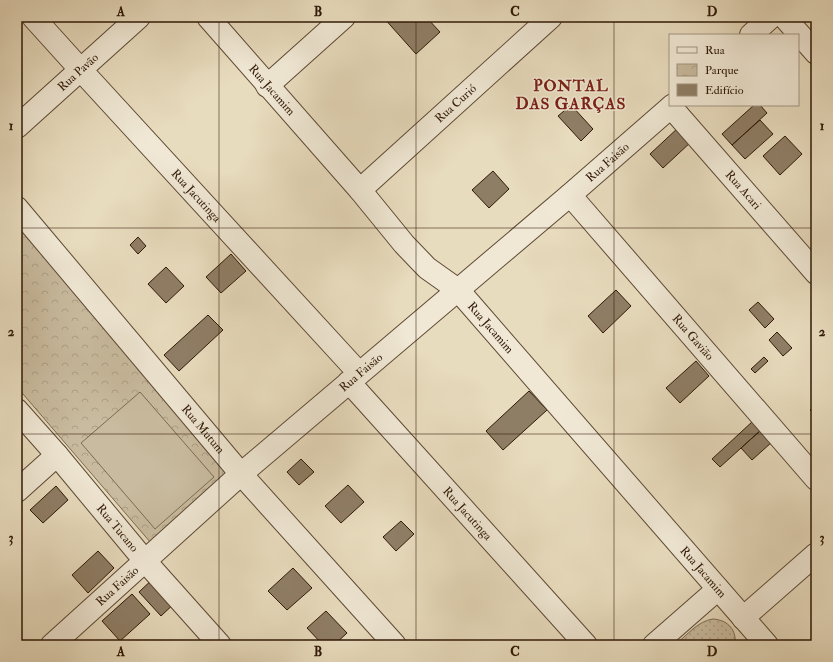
<svg xmlns="http://www.w3.org/2000/svg" width="833" height="662" viewBox="0 0 833 662" font-family="'IM FELL Double Pica',serif">
<style>
.grass{fill:url(#grass-dots);stroke:#7c6a52}
.park{fill:url(#park-crowns);stroke:#7c6a52}
.pitch{fill:#c9bb9f;stroke:#7c6a52}
.building{fill:#8f7e66;stroke:#2f1806}
.lines{fill:none;stroke-linecap:round;stroke-linejoin:round}
.minor-casing{stroke:#5d4934;stroke-width:24}
.minor{stroke:#f0e8d5;stroke-width:22}
.grid{fill:none;stroke:#2f1806;stroke-width:1;stroke-opacity:0.55}
.labels{text-anchor:middle;dominant-baseline:central;stroke-width:3;stroke-linejoin:round;paint-order:stroke}
.street-label{font-size:12px;fill:#2f1806;stroke:#f0e8d5}
.district-label{font-size:16px;font-weight:bold;letter-spacing:1px;fill:#7a1f14;stroke:#f0e8d5}
.neatline{fill:none;stroke:#2f1806;stroke-width:1.5}
.grid-label{font-size:13px;text-anchor:middle;font-weight:bold;fill:#2f1806}
</style>
<defs>
<pattern id="grass-dots" width="8" height="8" patternUnits="userSpaceOnUse"><rect width="8" height="8" fill="#c9bb9f"/><path d="M2 2h.1M6 6h.1" fill="none" stroke="#ada087" stroke-width="1.8" stroke-linecap="round"/></pattern>
<pattern id="park-crowns" width="20" height="18" patternUnits="userSpaceOnUse"><rect width="20" height="18" fill="#c9bb9f"/><path d="M2 6a3 3 0 1 1 6 0M12 15a3 3 0 1 1 6 0" fill="none" stroke="#ada087"/></pattern>
</defs>
<rect width="100%" height="100%" fill="#e8dcbe"/>
<filter id="stains"><feTurbulence type="fractalNoise" baseFrequency=".005" numOctaves="4"/><feColorMatrix values="0 0 0 0 .2 0 0 0 0 .09 0 0 0 0 .02 0 0 0 .5 -.17"/></filter>
<radialGradient id="worn" r=".72"><stop offset=".6" stop-color="#630" stop-opacity="0"/><stop offset="1" stop-color="#630" stop-opacity=".3"/></radialGradient>
<path class="grass" d="M713,619C728,620 737,630 735,645H675C687,635 698,621 713,619Z"/>
<path class="park" d="M17,225L229,476L151,543L17,387Z"/>
<path class="pitch" d="M140,392L214,477L155,529L81,443Z"/>
<path class="building" d="M383,17H426L440,32L416,54Z
M571,105L593,129L581,141L558,116Z
M754,105H760L767,113L732,145L722,134Z
M760,120L773,134L745,159L732,145Z
M679,127L692,141L663,168L650,154Z
M785,136L802,154L780,175L763,156Z
M493,171L509,189L489,208L472,190Z
M138,237L146,246L138,254L130,245Z
M231,254L246,271L221,293L206,277Z
M166,267L184,286L166,303L148,284Z
M616,290L631,306L603,333L588,316Z
M758,302L774,319L765,328L749,310Z
M208,315L223,330L179,371L164,355Z
M777,332L792,348L783,356L769,340Z
M764,357L768,361L755,373L751,369Z
M696,361L709,376L680,403L666,388Z
M529,391L547,410L503,450L486,431Z
M816,405V416L810,410Z
M753,421L761,430L720,467L712,459Z
M761,430L772,442L752,460L741,448Z
M301,459L314,472L299,485L287,472Z
M348,485L364,502L341,523L325,506Z
M56,486L68,500L43,523L30,510Z
M401,521L414,534L396,551L383,537Z
M98,551L114,568L88,593L72,575Z
M293,568L312,588L287,610L268,591Z
M156,576L178,600L161,616L139,592Z
M132,594L150,614L120,641L102,621Z
M326,611L347,633L334,645H323L307,628Z"/>
<g class="lines">
<defs>
<g id="minor">
<path id="s1" d="M33,17L80,69L359,373"/>
<path id="s2" d="M208,17L360,190L404,244L427,268L458,290L767,645"/>
<path d="M784,17L816,53"/>
<path d="M751,35L771,17"/>
<path d="M267,86L344,17"/>
<path id="s3" d="M671,107L816,273"/>
<path id="s4" d="M17,127L139,17"/>
<path id="s5" d="M360,190L551,17"/>
<path id="s6" d="M570,195L816,479"/>
<path id="s7" d="M17,208L241,474L395,645"/>
<path id="s8" d="M349,382L586,645"/>
<path id="s9" d="M17,410L57,455L145,561L220,645"/>
<path d="M17,491L57,455"/>
<path d="M743,618L816,554"/>
<path id="s10" d="M52,645L241,474L570,195L673,105"/>
<path d="M654,645L718,589"/>
</g>
</defs>
<use href="#minor" class="minor-casing"/>
<use href="#minor" class="minor"/>
</g>
<path class="grid" d="M219,17V645M416,17V645M614,17V645M17,228H816M17,434H816"/>
<g class="labels">
<g class="street-label">
<text stroke="none"><textPath href="#s4" startOffset="82">Rua Pavão</textPath></text>
<text stroke="none"><textPath href="#s2" startOffset="97">Rua Jacamim</textPath></text>
<text stroke="none"><textPath href="#s5" startOffset="129">Rua Curió</textPath></text>
<text stroke="none"><textPath href="#s10" startOffset="736">Rua Faisão</textPath></text>
<text stroke="none"><textPath href="#s3" startOffset="110">Rua Acari</textPath></text>
<text stroke="none"><textPath href="#s1" startOffset="242">Rua Jacutinga</textPath></text>
<text stroke="none"><textPath href="#s2" startOffset="421">Rua Jacamim</textPath></text>
<text stroke="none"><textPath href="#s6" startOffset="188">Rua Gavião</textPath></text>
<text stroke="none"><textPath href="#s10" startOffset="412">Rua Faisão</textPath></text>
<text stroke="none"><textPath href="#s7" startOffset="289">Rua Mutum</textPath></text>
<text stroke="none"><textPath href="#s8" startOffset="177">Rua Jacutinga</textPath></text>
<text stroke="none"><textPath href="#s9" startOffset="155">Rua Tucano</textPath></text>
<text stroke="none"><textPath href="#s2" startOffset="745">Rua Jacamim</textPath></text>
<text stroke="none"><textPath href="#s10" startOffset="88">Rua Faisão</textPath></text>
</g>
<g class="district-label">
<text x="571" y="86">PONTAL<tspan x="571" dy="18">DAS GARÇAS</tspan></text>
</g>
</g>
<rect width="833" height="662" fill="none" stroke="#e8dcbe" stroke-width="44"/>
<rect x="669" y="34" width="130" height="72" fill="#f0e8d5" stroke="#a39582"/>
<rect x="677" y="47" width="20" height="6" fill="#f0e8d5" stroke="#a39582"/>
<text x="705" y="54" font-size="12" fill="#2f1806">Rua</text>
<rect x="677" y="64" width="20" height="12" fill="url(#park-crowns)" stroke="#a39582"/>
<text x="705" y="74" font-size="12" fill="#2f1806">Parque</text>
<rect x="677" y="84" width="20" height="12" fill="#8f7e66" stroke="#a39582"/>
<text x="705" y="94" font-size="12" fill="#2f1806">Edifício</text>
<rect x="22" y="22" width="789" height="618" class="neatline"/>
<g class="grid-label">
<text x="121" y="16">A</text>
<text x="318" y="16">B</text>
<text x="515" y="16">C</text>
<text x="712" y="16">D</text>
<text x="11" y="130">1</text>
<text x="822" y="130">1</text>
<text x="11" y="336">2</text>
<text x="822" y="336">2</text>
<text x="11" y="542">3</text>
<text x="822" y="542">3</text>
<text x="121" y="656">A</text>
<text x="318" y="656">B</text>
<text x="515" y="656">C</text>
<text x="712" y="656">D</text>
</g>
<rect width="100%" height="100%" filter="url(#stains)"/>
<rect width="100%" height="100%" fill="url(#worn)"/>
</svg>
